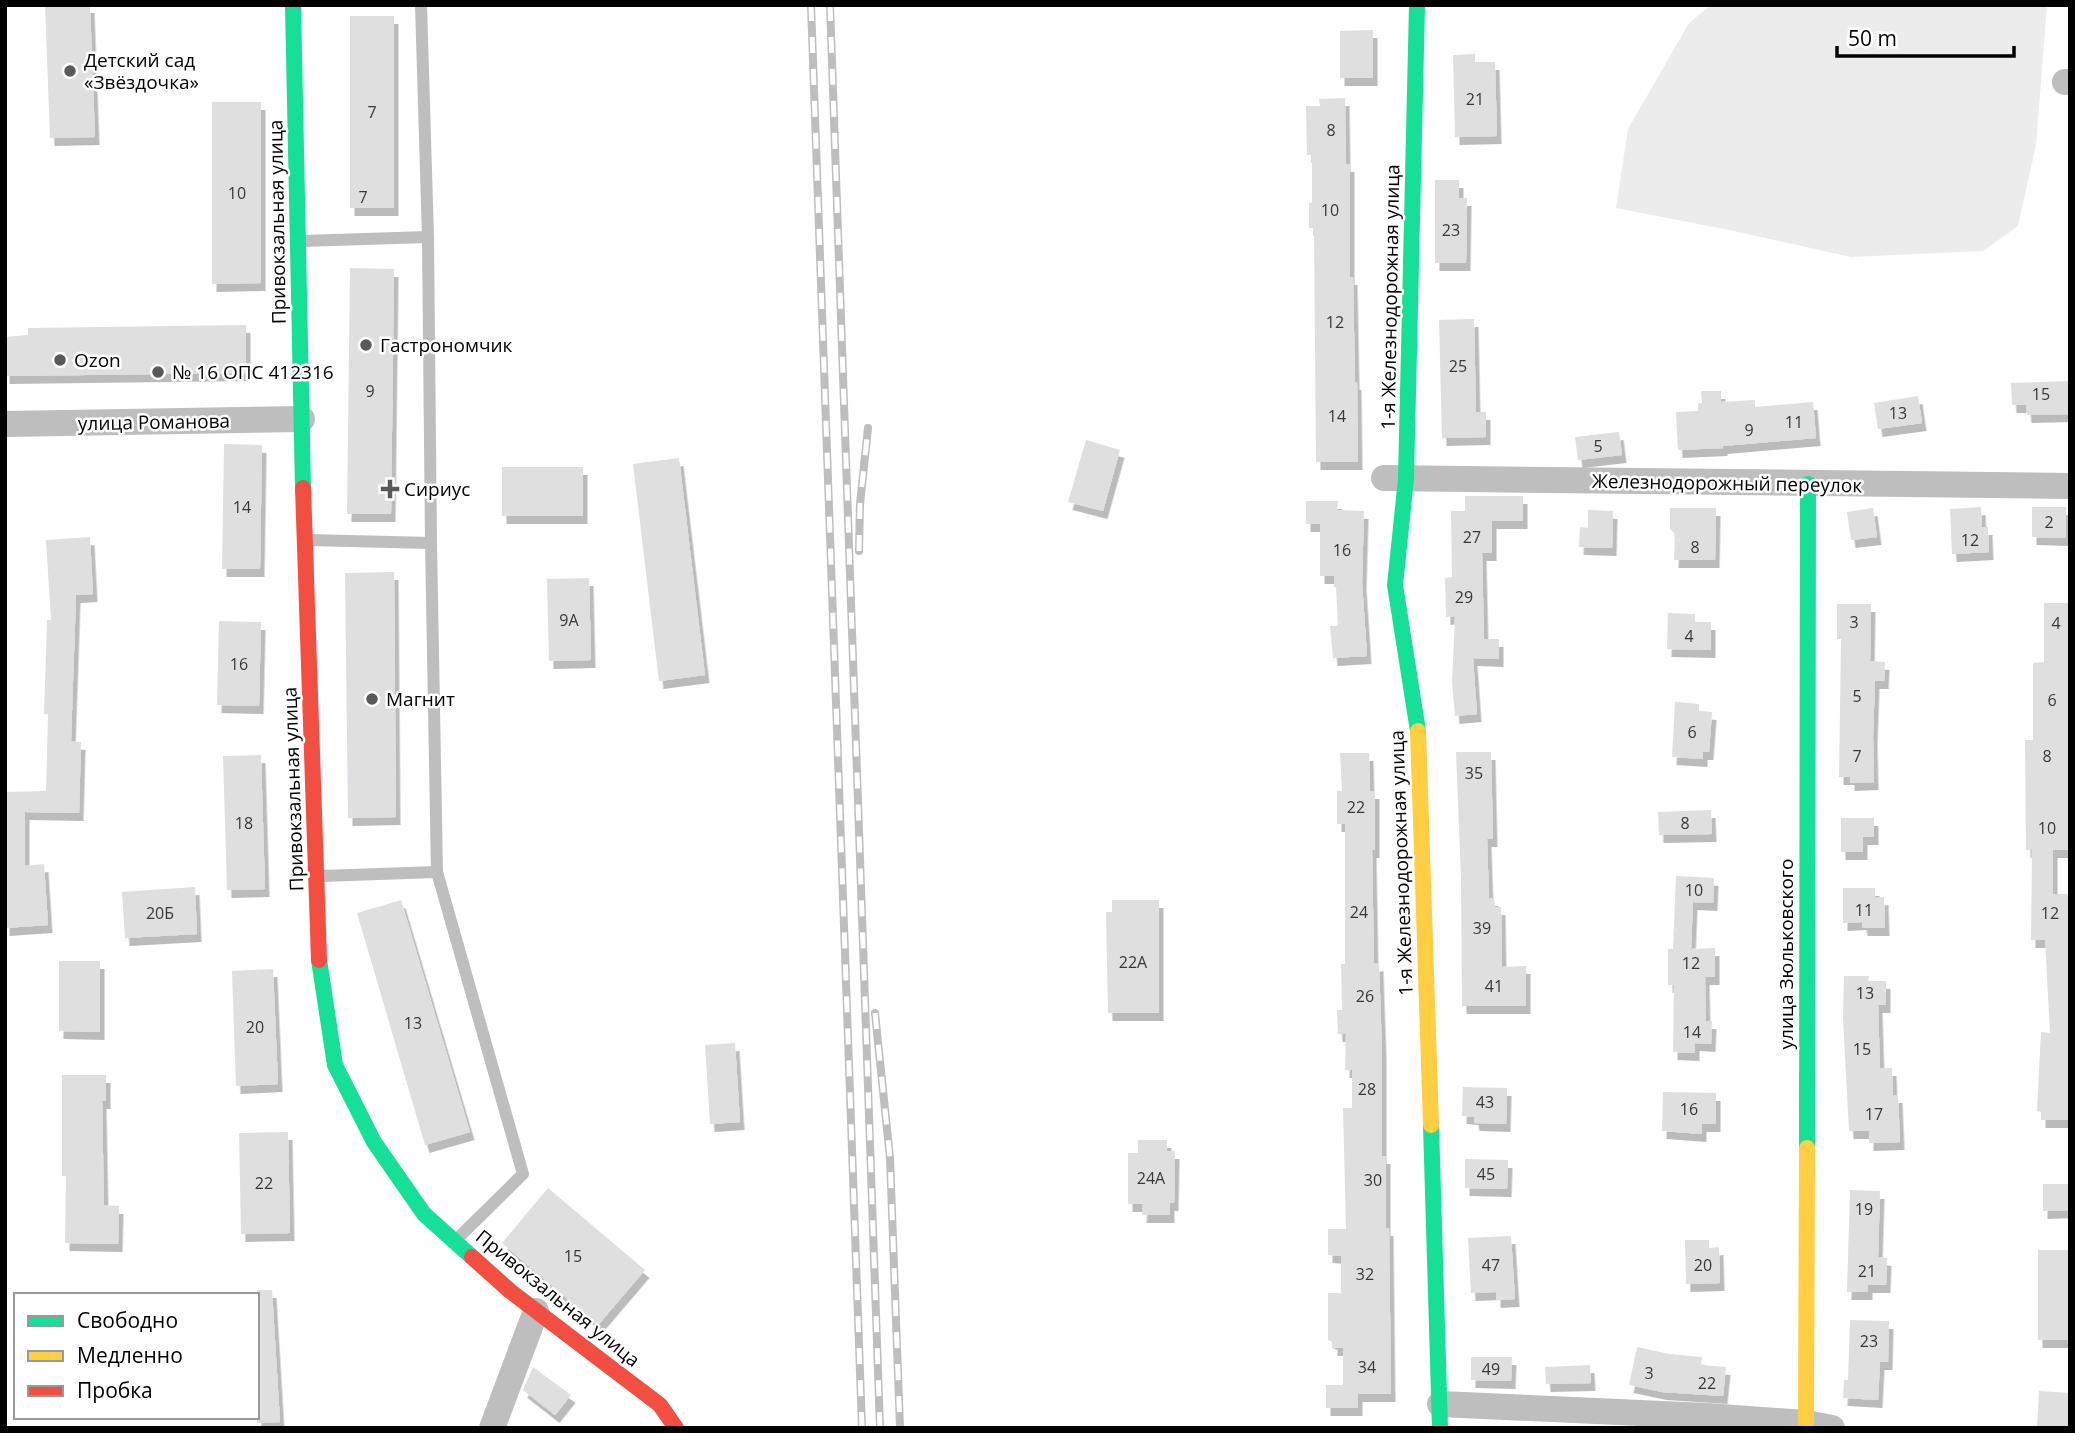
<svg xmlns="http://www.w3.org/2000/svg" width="2075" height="1433" viewBox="0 0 2075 1433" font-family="'Open Sans',sans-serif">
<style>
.green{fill:#ececec}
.building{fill:#dfdfdf;filter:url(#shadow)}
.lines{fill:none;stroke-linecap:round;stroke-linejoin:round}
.lane{stroke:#bebebe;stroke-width:12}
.street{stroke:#bebebe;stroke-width:26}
.fast{stroke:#16e098;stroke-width:16}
.slow{stroke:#ffcf43;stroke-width:16}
.jam{stroke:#f24e42;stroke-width:16}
.rail-casing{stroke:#bebebe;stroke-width:8}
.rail{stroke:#fff;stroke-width:5;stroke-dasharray:16;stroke-linecap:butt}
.poi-dot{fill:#595959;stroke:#fff;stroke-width:2.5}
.labels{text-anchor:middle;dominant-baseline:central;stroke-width:5;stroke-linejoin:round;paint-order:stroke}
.number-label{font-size:16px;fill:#383838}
.poi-label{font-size:19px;fill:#000;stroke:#fff;text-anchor:start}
.street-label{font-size:19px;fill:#000;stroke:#fff}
</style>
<defs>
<filter id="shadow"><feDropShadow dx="4.5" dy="8" stdDeviation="0" flood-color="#0004"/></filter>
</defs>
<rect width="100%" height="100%" fill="#fff"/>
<path class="green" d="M1711,5H2047L2036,145L2018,226L1983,251L1851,257L1734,231L1616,208L1628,129L1689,23Z"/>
<path class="building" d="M45,5H90L95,137L50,138Z
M350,16H394V208H350Z
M1373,30V78H1340V31Z
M1475,54V62H1495L1497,136L1455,137L1453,55Z
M1345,98L1346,164H1350V277H1353L1355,382H1357L1358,462H1316L1314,228H1309V202L1312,203V155H1307L1306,106H1320L1319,99Z
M212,102H261V283L212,284Z
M1435,180H1459V198H1467L1466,263H1435Z
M350,268L394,269L391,514H347Z
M1474,319L1476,412H1486V437L1442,438L1439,320Z
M246,325V373L5,376V337L28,335V328Z
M2070,381V414L2027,415L2026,405H2012L2011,383Z
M1701,391H1721V402L1755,400V407L1813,402L1816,438L1723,446V448L1678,450L1676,412L1698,411V403H1702Z
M1918,396L1922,423L1878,429L1874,403Z
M1619,432L1622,455L1578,460L1575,437Z
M1086,440L1120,450L1103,511L1068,502Z
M224,444L262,445L260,569H222Z
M679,458L705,675L659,681L633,464Z
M502,467H583V516H502Z
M1465,496H1523V521H1492V553H1482L1484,639H1499V659L1473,658L1477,714L1455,716L1452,682L1455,616L1446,617L1445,578L1452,577L1451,511H1465Z
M1306,501H1338L1337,510L1364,511L1362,582L1367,656L1333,658L1330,626H1338L1336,587H1334V576H1320V524H1306Z
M1981,507L1982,527H1988L1989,552L1952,554L1950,509Z
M2032,507H2066V538L2032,537Z
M1670,508H1716L1715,560H1674L1675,534L1670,529Z
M1873,508L1877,537L1851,540L1847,512Z
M1588,510L1613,511L1612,548L1579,547L1580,527L1588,528Z
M90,537L93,594L76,595L71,741L81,742L79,813L25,812V866L44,864L48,925L5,928V792L46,791L48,714H44L47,620H51L46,540Z
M394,572L396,817L348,818L345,573Z
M589,578L591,660L549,661L547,579Z
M2044,603H2068L2069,850H2053V894H2069L2070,1120H2041V1112L2037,1111L2041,1032L2050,1033L2045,940H2031L2032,850H2026L2025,740H2033V663L2044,662Z
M1837,604H1871L1870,661L1885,662L1884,681H1875L1873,736L1874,782L1850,783V777H1839L1841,639H1837Z
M1668,613L1695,614V622H1711V650L1667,649Z
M219,621L261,622L259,706L217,705Z
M1675,702L1699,704V711L1712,712L1709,752H1703V759L1672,757Z
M1456,752H1491L1493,839H1487L1489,898H1494L1495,907H1501L1502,967L1526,966V1006H1462L1461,879Z
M1340,753H1369L1370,791H1375V850H1372L1374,964L1379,963L1382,1052V1156H1386V1228H1389L1391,1394H1358V1408H1326V1385H1343V1348H1333V1342L1328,1340V1293H1341V1256L1328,1255V1229H1346L1343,1108H1352V1070H1345L1346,1034H1338L1337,1010H1342L1341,964H1345V824H1337V791H1342Z
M261,755L265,889L227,890L223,756Z
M1711,810L1712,834L1659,835L1658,812Z
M1841,818H1874V837H1863V852H1841Z
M1676,876L1714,878L1713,903L1693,902L1691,949L1715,948V977H1705L1706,1021H1712L1711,1044L1695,1043V1053L1673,1052L1674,985H1668V949H1673Z
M195,887L197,934L125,938L122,892Z
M1843,888H1875V898L1884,897L1885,928H1863L1862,922L1843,923Z
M401,900L470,1132L425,1145L357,913Z
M1112,900H1159V1013H1108L1106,912H1112Z
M59,961H100V1032L59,1031Z
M273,969L278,1084L236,1086L232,971Z
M1844,976H1869L1868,981H1886V1005H1878L1880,1068H1892L1893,1095H1898L1900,1142L1869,1143V1131H1849L1843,1018Z
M735,1043L740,1122L710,1124L705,1045Z
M62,1075H106V1101H102L104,1205L119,1206L118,1244L65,1243L66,1176H62Z
M1463,1087L1507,1088L1506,1124L1475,1123L1474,1117L1462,1116Z
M1663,1092L1716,1093V1124H1702V1134L1662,1131Z
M288,1132L290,1233L241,1234L239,1133Z
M1138,1140H1167V1151H1175L1174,1203H1170V1215H1142L1143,1204H1128V1153H1138Z
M1465,1159L1508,1160L1507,1189L1465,1188Z
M2043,1184H2070V1210L2043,1211Z
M548,1188L645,1270L598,1325L502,1243Z
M1850,1190L1880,1191L1878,1257L1887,1258L1886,1285H1868V1292H1847Z
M1511,1236L1515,1299L1496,1300V1292L1471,1293L1468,1238Z
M1685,1240H1709V1248L1719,1247L1720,1283L1686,1284Z
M2038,1250H2069L2068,1309H2070V1340H2038Z
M257,1290H272L280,1422L257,1423Z
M1850,1320L1889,1321L1888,1362H1880L1878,1400L1843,1398L1844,1380H1848Z
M1637,1347L1669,1354L1702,1357L1701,1365L1726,1367L1723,1396L1662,1392L1629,1385Z
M1471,1357H1512L1511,1381L1471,1380Z
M1590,1365L1591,1383L1546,1384L1545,1367Z
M533,1367L571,1395L555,1415L523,1390Z
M2039,1391L2070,1393V1428H2037Z"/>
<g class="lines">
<path class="lane" d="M428,237L431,543
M302,241L428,237L421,5
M307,540L431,543L437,872L321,876
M437,872L523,1174L458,1238"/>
<path class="street" d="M2065,82H2070
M5,424L302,419
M1384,478L2070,486
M1440,1404L1707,1416L1806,1423L1832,1428
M492,1428L536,1311"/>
<path class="fast" d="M293,5L303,488
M1417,5L1406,479L1395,585L1418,731
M319,960L335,1065L374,1142L424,1214L472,1257
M1431,1125L1440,1428
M1807,1148L1808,484"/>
<path class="slow" d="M1418,731L1431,1125
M1806,1423L1807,1148"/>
<path class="jam" d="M303,488L319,960
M472,1257L510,1291L660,1405L676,1428"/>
<defs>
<path id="rail" d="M811,5L862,1428
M830,5L880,1428
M859,551L860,504L868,428
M875,1013L890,1158L900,1428"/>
</defs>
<use href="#rail" class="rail-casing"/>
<use href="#rail" class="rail"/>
</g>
<g class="poi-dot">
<circle cx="70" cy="71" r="7"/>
<circle cx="366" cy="345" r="7"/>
<circle cx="60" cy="360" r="7"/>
<circle cx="158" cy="372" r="7"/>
<path d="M386.5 478.5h7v7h7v7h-7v7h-7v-7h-7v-7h7z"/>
<circle cx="372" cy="699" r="7"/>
</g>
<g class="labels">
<g class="number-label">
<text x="1475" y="99">21</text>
<text x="372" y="112">7</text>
<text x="1331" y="130">8</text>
<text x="237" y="193">10</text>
<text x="363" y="197">7</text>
<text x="1330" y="210">10</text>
<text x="1451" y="230">23</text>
<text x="1335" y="322">12</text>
<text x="1458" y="366">25</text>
<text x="370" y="391">9</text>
<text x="2041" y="394">15</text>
<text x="1898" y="413">13</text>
<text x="1337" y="416">14</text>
<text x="1794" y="422">11</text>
<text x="1749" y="430">9</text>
<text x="1598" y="446">5</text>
<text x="242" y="507">14</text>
<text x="2049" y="522">2</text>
<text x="1472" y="537">27</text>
<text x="1970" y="540">12</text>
<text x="1695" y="547">8</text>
<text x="1342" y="550">16</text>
<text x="1464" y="597">29</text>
<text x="569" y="620">9А</text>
<text x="1854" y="622">3</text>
<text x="2056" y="623">4</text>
<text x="1689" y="636">4</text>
<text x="239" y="664">16</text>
<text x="1857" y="696">5</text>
<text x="2052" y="700">6</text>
<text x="1692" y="732">6</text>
<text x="1857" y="756">7</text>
<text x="2047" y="756">8</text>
<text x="1474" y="773">35</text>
<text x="1356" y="807">22</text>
<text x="244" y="823">18</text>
<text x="1685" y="823">8</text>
<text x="2047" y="828">10</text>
<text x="1694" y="890">10</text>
<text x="1864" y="910">11</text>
<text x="1359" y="912">24</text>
<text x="160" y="913">20Б</text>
<text x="2050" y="913">12</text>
<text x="1482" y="928">39</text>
<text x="1133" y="962">22А</text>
<text x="1691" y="963">12</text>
<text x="1494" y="986">41</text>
<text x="1865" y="993">13</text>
<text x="1365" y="996">26</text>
<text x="413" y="1023">13</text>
<text x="255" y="1027">20</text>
<text x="1692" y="1032">14</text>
<text x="1862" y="1049">15</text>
<text x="1367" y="1089">28</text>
<text x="1485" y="1102">43</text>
<text x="1689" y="1109">16</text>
<text x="1874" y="1114">17</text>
<text x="1486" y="1174">45</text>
<text x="1151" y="1178">24А</text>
<text x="1373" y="1180">30</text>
<text x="264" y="1183">22</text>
<text x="1864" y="1209">19</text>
<text x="573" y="1256">15</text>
<text x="1491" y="1265">47</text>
<text x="1703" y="1265">20</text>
<text x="1867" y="1271">21</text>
<text x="1365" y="1274">32</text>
<text x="1869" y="1341">23</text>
<text x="1367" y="1367">34</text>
<text x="1491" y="1369">49</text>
<text x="1649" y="1373">3</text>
<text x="1707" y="1383">22</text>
</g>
<g class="poi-label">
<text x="84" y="60">Детский сад<tspan x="84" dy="22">«Звёздочка»</tspan></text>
<text x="380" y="345">Гастрономчик</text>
<text x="74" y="360">Ozon</text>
<text x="172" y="372">№ 16 ОПС 412316</text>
<text x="404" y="489">Сириус</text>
<text x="386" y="699">Магнит</text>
</g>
<g class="street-label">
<text transform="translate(277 222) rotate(-91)">Привокзальная улица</text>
<text transform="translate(1390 297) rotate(-89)">1-я Железнодорожная улица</text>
<text transform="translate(154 422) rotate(-1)">улица Романова</text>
<text transform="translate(1727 483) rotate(1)">Железнодорожный переулок</text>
<text transform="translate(293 789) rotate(-92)">Привокзальная улица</text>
<text transform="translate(1401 863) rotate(-92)">1-я Железнодорожная улица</text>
<text transform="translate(1786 954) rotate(-90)">улица Зюльковского</text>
<text transform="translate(558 1298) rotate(39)">Привокзальная улица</text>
</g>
</g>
<rect width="2075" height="1433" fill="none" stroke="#000000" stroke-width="14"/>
<rect x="14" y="1293" width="245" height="126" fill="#ffffff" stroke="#999999" stroke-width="2"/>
<rect x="28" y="1316" width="35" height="10" fill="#16e098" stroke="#999999" stroke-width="2"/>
<text x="77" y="1328" font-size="21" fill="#000000">Свободно</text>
<rect x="28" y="1351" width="35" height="10" fill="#ffcf43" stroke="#999999" stroke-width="2"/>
<text x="77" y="1363" font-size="21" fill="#000000">Медленно</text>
<rect x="28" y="1386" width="35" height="10" fill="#f24e42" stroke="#999999" stroke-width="2"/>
<text x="77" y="1398" font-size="21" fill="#000000">Пробка</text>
<path d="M1837 46v10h177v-10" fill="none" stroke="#000000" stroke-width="3.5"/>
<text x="1848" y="46" font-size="21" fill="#000000" stroke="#ffffff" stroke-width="5" paint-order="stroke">50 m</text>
</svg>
